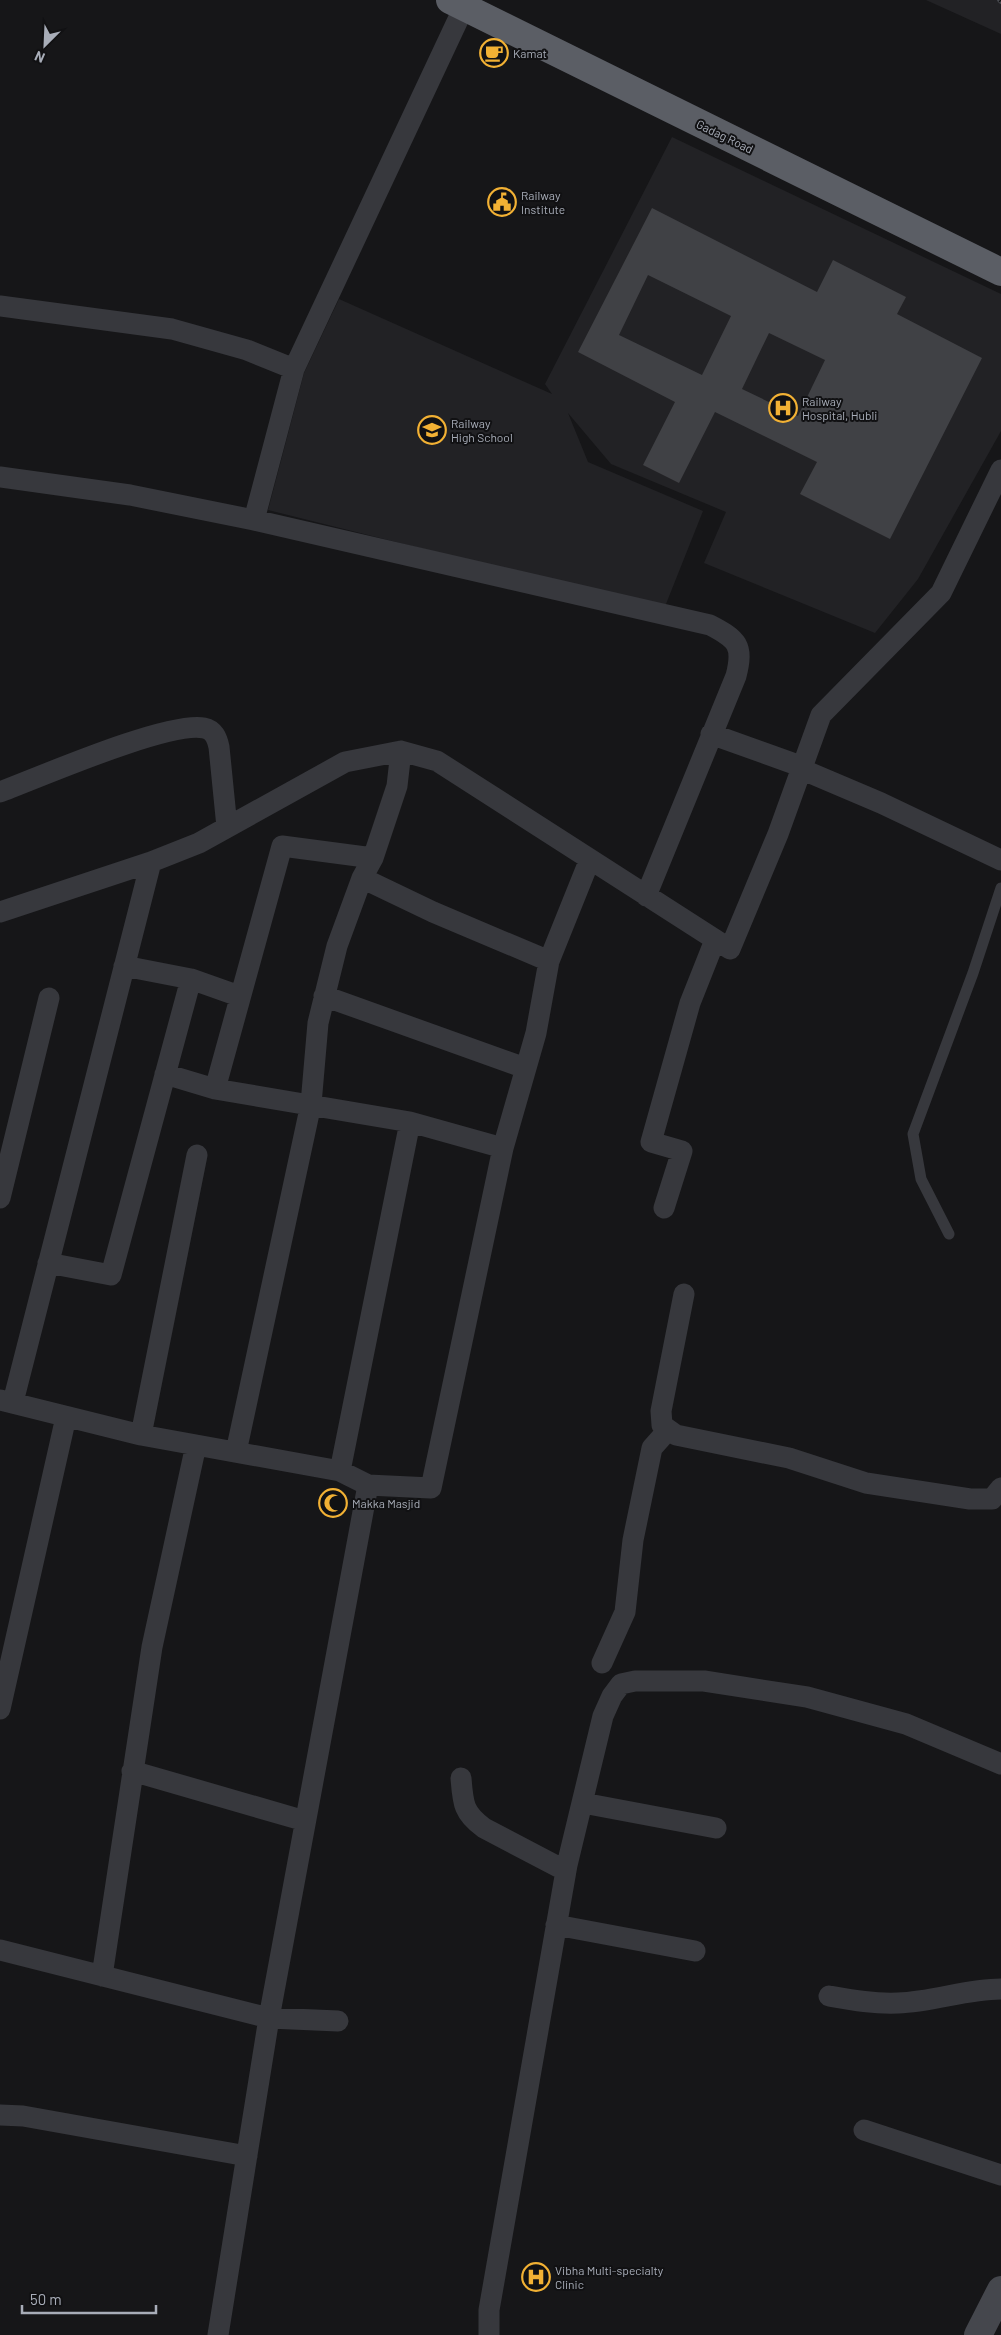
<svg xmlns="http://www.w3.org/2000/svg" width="1001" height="2335" viewBox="0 0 1001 2335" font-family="Barlow,sans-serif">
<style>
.built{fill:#222225}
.building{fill:#404145;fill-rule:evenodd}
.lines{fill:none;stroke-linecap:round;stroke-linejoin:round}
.service{stroke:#37383d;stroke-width:11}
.minor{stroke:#37383d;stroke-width:21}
.secondary{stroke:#45474d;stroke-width:28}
.trunk{stroke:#5b5e65;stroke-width:28}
.rail-casing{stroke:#4a4c52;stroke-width:5.5}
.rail{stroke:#111113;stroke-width:4;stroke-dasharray:11;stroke-linecap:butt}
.labels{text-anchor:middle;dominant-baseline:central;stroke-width:4;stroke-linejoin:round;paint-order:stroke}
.poi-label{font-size:12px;fill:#a8adb8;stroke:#111113;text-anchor:start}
.street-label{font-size:12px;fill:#a8adb8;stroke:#111113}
</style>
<rect width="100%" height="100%" fill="#161618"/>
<path class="built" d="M926,0H1001V34Z
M672,137L1001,294V431L918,579L875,633L704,563L726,512L611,464L568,413L588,462L703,511L664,609L268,510L304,373L339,299L552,394L545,384Z"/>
<path class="building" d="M652,208L817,292L833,260L906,297L897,314L982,358L890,539L800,494L817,462L715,412L679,483L643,465L675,402L578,352ZM648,275L731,316L702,375L619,335ZM769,333L825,360L798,416L742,389Z"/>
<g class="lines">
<path class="service" d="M949,1234L921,1179L913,1134L973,973L1001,888"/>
<path class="minor" d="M0,306L172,329L247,350L294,369L254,520
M294,369L464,7
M0,477L130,495L254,520L710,625C737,639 744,645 736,676L646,896
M711,734L792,763L801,769L881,803L1001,860
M0,792C40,777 168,721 204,728C214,730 217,738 219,747L227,827
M362,878L433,912L549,961
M0,912L151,862L199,843L345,762L401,751L437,761L730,949L778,834L821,715L941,593L1001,470
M124,966L191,979L239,996
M324,996L525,1068
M215,1089L282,846L373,858
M503,1148L536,1033L549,961L590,859
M0,1198L49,998
M664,1208L682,1151L651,1142L690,1003L715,940
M48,1263L111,1275L191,979
M684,1294L661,1411L662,1425L676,1435L789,1458L866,1483L970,1499H992L1001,1488
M0,1400L141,1435L340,1471L368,1485L431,1488L503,1148L410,1122L215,1089L165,1074
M13,1402L151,862
M141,1435L197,1155
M236,1452L311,1104L318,1023L337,946L362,878L373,858L397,786L401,751
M340,1471L410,1122
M602,1663L625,1612L633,1540L652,1448L668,1430
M0,1709L66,1417
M132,1771L305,1821
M461,1778C463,1803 463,1813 484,1828L566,1871
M583,1803L716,1828
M556,1925L695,1951
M0,1950L269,2018L338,2021
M102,1976L152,1647L196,1445
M829,1996C852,2000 874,2004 898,2003C933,2002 966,1989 1001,1989
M0,2115L23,2116L247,2156
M864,2130L1001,2175
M218,2335L269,2018L368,1485
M489,2335V2310L567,1865L603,1716L612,1696L621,1684L635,1681H704L807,1697L906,1724L1001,1764"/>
<path class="secondary" d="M978,2335L1001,2290"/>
<path class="trunk" d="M450,0L1001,272"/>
<defs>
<path id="rail" d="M1000,0L1001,1"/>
</defs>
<use href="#rail" class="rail-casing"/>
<use href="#rail" class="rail"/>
</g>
<defs>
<symbol id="cafe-ring" viewBox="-11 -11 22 22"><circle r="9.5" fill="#111113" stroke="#f2b134" stroke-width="1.5"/><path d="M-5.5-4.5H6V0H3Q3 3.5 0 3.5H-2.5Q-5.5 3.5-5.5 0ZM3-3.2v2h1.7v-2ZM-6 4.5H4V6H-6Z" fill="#f2b134"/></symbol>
<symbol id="civic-ring" viewBox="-11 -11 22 22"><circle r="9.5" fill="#111113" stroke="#f2b134" stroke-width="1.5"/><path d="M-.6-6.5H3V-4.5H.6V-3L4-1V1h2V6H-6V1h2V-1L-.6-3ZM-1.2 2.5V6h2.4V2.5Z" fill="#f2b134"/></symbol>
<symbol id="hospital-ring" viewBox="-11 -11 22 22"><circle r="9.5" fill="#111113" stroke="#f2b134" stroke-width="1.5"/><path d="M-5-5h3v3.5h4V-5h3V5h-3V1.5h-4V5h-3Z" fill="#f2b134"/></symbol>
<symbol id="school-ring" viewBox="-11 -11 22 22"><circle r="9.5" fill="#111113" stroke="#f2b134" stroke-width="1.5"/><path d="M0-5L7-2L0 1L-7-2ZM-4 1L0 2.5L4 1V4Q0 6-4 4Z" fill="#f2b134"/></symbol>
<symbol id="mosque-ring" viewBox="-11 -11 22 22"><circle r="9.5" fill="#111113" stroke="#f2b134" stroke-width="1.5"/><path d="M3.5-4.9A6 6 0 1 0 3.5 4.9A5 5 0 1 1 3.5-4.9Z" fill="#f2b134"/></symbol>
</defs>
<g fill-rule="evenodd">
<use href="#cafe-ring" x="478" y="37" width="32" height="32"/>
<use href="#civic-ring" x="486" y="186" width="32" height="32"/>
<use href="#hospital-ring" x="767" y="392" width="32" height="32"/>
<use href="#school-ring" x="416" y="414" width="32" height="32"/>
<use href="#mosque-ring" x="317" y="1487" width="32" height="32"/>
<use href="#hospital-ring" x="520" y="2261" width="32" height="32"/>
</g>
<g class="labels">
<g class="poi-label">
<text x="513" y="53">Kamat</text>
<text x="521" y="195">Railway<tspan x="521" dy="14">Institute</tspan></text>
<text x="802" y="401">Railway<tspan x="802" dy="14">Hospital, Hubli</tspan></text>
<text x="451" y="423">Railway<tspan x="451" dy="14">High School</tspan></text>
<text x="352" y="1503">Makka Masjid</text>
<text x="555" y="2270">Vibha Multi-specialty<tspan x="555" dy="14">Clinic</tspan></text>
</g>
<g class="street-label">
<text transform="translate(725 136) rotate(26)">Gadag Road</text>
</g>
</g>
<g transform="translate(45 45) rotate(204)" stroke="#111113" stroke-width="4" paint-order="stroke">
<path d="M0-4L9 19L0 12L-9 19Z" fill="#a8adb8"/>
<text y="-8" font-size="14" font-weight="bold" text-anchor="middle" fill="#a8adb8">N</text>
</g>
<path d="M22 2305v8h134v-8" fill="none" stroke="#a8adb8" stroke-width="2.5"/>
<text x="30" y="2305" font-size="15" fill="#a8adb8" stroke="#111113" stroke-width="4" paint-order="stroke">50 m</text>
</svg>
